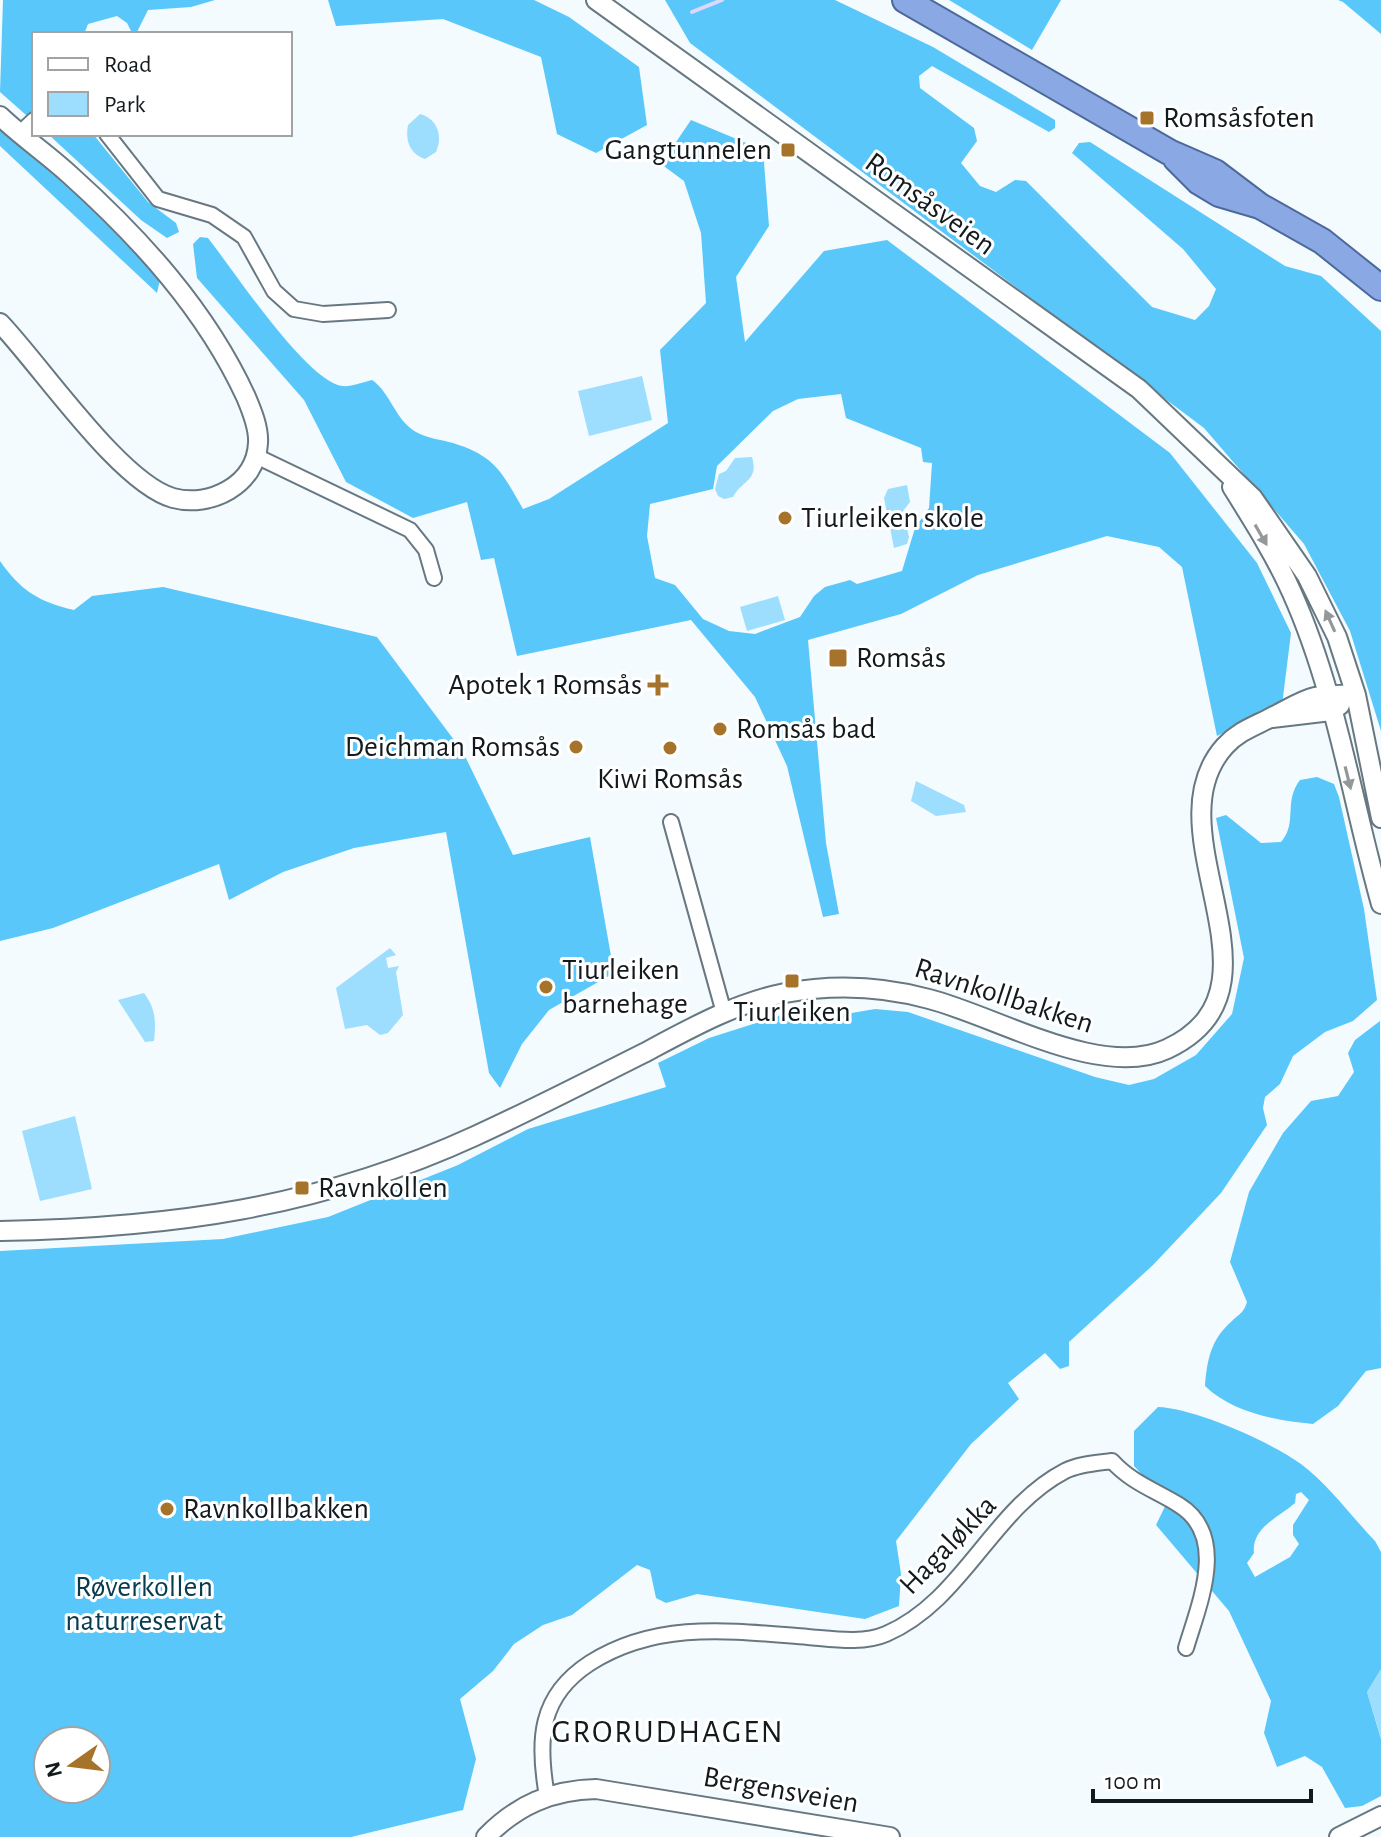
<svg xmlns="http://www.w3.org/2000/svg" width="1381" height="1837" viewBox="0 0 1381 1837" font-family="'Alegreya Sans',sans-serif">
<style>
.green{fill:#9dddfd}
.forest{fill:#59c7f9;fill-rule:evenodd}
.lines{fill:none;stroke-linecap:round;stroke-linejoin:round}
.stream{stroke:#ddd7fb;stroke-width:4}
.minor-casing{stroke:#687881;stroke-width:18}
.tertiary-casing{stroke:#687881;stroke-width:22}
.trunk-casing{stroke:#4d699a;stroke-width:28}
.minor{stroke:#fff;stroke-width:14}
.tertiary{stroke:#fff;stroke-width:18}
.trunk{stroke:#8aa8e4;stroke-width:24}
.oneway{fill:#959899}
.poi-dot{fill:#a5742a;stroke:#fff;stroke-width:3}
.labels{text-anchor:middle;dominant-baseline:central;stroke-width:6;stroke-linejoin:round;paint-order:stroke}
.poi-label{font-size:30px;fill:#131a1d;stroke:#fff;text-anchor:start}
.street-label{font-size:30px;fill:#131a1d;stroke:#fff}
.park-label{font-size:30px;fill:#093b4f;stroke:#fff}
.neighbourhood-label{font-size:32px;letter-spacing:2px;fill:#131a1d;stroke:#fff}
</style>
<rect width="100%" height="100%" fill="#f4fbff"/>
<path class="green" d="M420,114C438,119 443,136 436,152L425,159C410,154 405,141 408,125Z
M642,376L652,420L589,436L578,391Z
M752,457C759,481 742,480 733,497L724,499L718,496L715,489L719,474L726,471L735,458Z
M907,485L910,502L903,511L909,537L907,544L894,548L884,498L888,489Z
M778,596L785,620L747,631L740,607Z
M916,781L964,805L966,812L936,816L911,801Z
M390,948L396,955L386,958L388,968L399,966L396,972L403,1015L388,1033L380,1035L367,1025L345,1029L336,988Z
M144,993C156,1009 156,1022 154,1041L145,1042L118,1000Z
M75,1116L92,1189L40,1201L22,1131Z
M1381,1669V1738L1367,1692Z"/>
<path class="forest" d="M3,0H215L191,7L148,10L137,32L131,31L127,23L117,16L88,24L84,34H34V122L0,92Z
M328,0H534L569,17L639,67L647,125L596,153L557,134L541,57L443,19L336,26Z
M665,0H835L933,47L1055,120V128L1049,132L932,66L919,76L920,88L974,128L977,141L961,163L980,186L996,192L1015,180L1026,181L1152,307L1195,320L1209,306L1216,289L1183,249L1072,153L1079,143L1090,142L1285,266L1321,276L1381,331V731L1350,631L1304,544L1204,428L690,43Z
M949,0H1061L1032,50Z
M1338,0H1381V34L1343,2Z
M691,120L763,150L769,226L736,277L745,342L824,251L887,240L1170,453L1257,563L1291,633L1282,705L1217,736L1182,567L1159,547L1107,536L978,575L901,614L808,640L826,843L839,914L823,917L787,766L755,697L691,620L517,656L494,558L481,560L467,502L413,518L346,482L304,400L197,278L193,244L200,237L208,238C232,268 306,381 342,386C350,387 364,382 372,380C391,393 395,420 416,432C426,438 442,440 453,443C495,456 502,472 523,509L549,499L668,423L660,350L706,303L701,233L684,181L661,164ZM841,394L846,418L921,448L923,462L932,463L929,508L915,528L902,571L857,584L850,580L825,587L814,596L800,617L755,634L729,631L703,619L675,585L655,578L647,536L650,504L713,489L717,466L773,411L798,399Z
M0,122L161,275L157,293L0,146Z
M48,134H93L148,202L176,223L179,232L167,238L141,220Z
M0,561C20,590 39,602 74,610L92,596L163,587L377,637L463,752L513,855L590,837L614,973L549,1010L522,1044L500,1088L489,1073L446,832L354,848L283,872L229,900L219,864L53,928L0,941Z
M1317,777L1334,784L1339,797L1364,909L1377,1000L1353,1021L1325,1032L1293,1056L1280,1084L1265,1097L1263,1108L1267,1125L1221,1193L1153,1265L1069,1342V1366L1060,1369L1045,1353L1008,1383L1019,1399L971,1444L896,1541L901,1574L899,1606L865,1619L697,1594L666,1603L656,1598L650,1570L637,1565L572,1615L543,1625L514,1644L493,1671L460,1699L476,1759L463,1810L351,1837H0V1251L223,1239L328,1217L458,1165L528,1129L666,1087L658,1063L709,1038L794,1011L840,1015L875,1009L908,1012L1095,1077L1129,1085L1154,1079L1196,1055L1232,1014L1244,958L1216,818L1226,815L1261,843L1281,842C1298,822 1283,802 1300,780ZM48,1741H96V1789H48Z
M1380,1021L1381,1368L1366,1371L1338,1406L1313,1424C1275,1420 1233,1413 1205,1386C1207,1360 1211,1339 1232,1321C1240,1313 1243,1314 1247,1302L1230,1262L1249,1192L1283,1133L1311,1101L1338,1096L1354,1072L1348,1053L1355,1040Z
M1158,1407C1194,1408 1271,1442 1301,1464C1328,1484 1351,1516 1375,1541L1381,1552V1669L1367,1692L1381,1739V1796L1362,1806L1345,1808L1322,1767L1305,1756L1277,1767L1264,1733L1271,1701L1229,1611L1156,1525L1170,1496L1150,1483L1134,1466V1431ZM1301,1492L1309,1500L1293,1525V1535L1299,1544L1290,1557L1255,1577L1247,1563L1254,1553C1251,1528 1279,1517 1295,1503L1296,1494Z"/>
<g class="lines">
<path class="stream" d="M692,12L722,0"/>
<defs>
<path id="minor" d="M20,133L34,120
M107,134L158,199L212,215L244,237L274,291L294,309L323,314L388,310
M256,456L410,530L426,550L434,578
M671,822L724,1013
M547,1796C537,1740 539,1696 590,1663C658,1620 732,1631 808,1637C833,1639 863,1644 886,1634C963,1601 992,1509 1065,1471C1079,1464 1097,1463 1112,1461C1132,1483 1155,1490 1179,1505C1229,1536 1199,1604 1186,1648"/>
<path id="tertiary" d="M596,0L1139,389L1253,498L1307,576L1337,637L1356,695L1381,818
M0,116C22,137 47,154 70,175C140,238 206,310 246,397C252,411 259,428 258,443C256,485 210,508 173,498C120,483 42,367 0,323
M1232,487C1254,522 1276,557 1292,593C1336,691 1352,801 1381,904
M1272,718L1331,711L1340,705
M0,1231C170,1228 318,1208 475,1136C532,1110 588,1081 644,1053C689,1029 735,1003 785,993C834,984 881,986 929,999C996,1016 1101,1080 1167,1049C1298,988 1147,832 1225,746C1238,732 1252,727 1268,719C1308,699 1308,693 1356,695
M486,1837C517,1805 552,1790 596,1789L890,1837
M1339,1837L1381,1816"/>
<path id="trunk" d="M905,0L1169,152L1215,172L1260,206
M1176,159L1199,182L1219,194L1260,206L1322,241L1381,288"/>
</defs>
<use href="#minor" class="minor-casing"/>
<use href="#tertiary" class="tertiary-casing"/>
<use href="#trunk" class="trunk-casing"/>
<use href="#minor" class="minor"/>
<use href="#tertiary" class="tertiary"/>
<use href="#trunk" class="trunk"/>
</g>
<defs><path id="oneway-solid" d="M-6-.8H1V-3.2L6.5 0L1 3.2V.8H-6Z" transform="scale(2)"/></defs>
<g class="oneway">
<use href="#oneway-solid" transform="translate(1261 535) rotate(60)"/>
<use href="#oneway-solid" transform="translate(1330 621) rotate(-114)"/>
<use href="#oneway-solid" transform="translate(1348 778) rotate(76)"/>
</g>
<g class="poi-dot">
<rect x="1139" y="110" width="16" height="16" rx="4"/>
<rect x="780" y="142" width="16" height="16" rx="4"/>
<circle cx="785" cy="518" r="8"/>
<rect x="828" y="648" width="20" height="20" rx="4"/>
<path d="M654 673h8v8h8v8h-8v8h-8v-8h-8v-8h8z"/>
<circle cx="720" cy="729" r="8"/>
<circle cx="576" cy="747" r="8"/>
<circle cx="670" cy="748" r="8"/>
<rect x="784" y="973" width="16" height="16" rx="4"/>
<circle cx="546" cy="987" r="8"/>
<rect x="294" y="1180" width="16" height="16" rx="4"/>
<circle cx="167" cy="1509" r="8"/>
</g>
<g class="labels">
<g class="poi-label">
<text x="1163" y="118">Romsåsfoten</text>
<text x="772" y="150" text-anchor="end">Gangtunnelen</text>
<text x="801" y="518">Tiurleiken skole</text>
<text x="856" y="658">Romsås</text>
<text x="642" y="685" text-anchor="end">Apotek 1 Romsås</text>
<text x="736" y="729">Romsås bad</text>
<text x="560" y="747" text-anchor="end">Deichman Romsås</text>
<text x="670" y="779" text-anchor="middle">Kiwi Romsås</text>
<text x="562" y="970">Tiurleiken<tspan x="562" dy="34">barnehage</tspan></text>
<text x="792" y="1012" text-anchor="middle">Tiurleiken</text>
<text x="318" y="1188">Ravnkollen</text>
<text x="183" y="1509">Ravnkollbakken</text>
</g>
<g class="street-label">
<text transform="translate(930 204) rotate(36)">Romsåsveien</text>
<text transform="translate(1004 996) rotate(18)">Ravnkollbakken</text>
<text transform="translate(948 1545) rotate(-46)">Hagaløkka</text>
<text transform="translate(781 1790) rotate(10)">Bergensveien</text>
</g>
<g class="park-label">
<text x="144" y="1587">Røverkollen<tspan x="144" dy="34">naturreservat</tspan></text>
</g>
<g class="neighbourhood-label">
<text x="668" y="1732">GRORUDHAGEN</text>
</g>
</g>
<rect x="32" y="32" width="260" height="104" fill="#ffffff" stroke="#a1a3a5" stroke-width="2"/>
<rect x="48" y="58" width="40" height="12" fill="#ffffff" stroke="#a1a3a5" stroke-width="2"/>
<text x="104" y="72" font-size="24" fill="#131a1d">Road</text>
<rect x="48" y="92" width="40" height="24" fill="#9dddfd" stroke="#a1a3a5" stroke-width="2"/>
<text x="104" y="112" font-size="24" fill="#131a1d">Park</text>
<g transform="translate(72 1765) rotate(256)"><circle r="38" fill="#ffffff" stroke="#a1a3a5" stroke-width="2"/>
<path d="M0-6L14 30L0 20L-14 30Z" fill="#a5742a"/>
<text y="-12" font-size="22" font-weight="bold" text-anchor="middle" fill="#131a1d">N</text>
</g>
<path d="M1093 1789v12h218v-12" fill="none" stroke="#131a1d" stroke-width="4"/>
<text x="1105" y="1789" font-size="24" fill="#131a1d" stroke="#ffffff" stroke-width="6" paint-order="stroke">100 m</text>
</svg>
